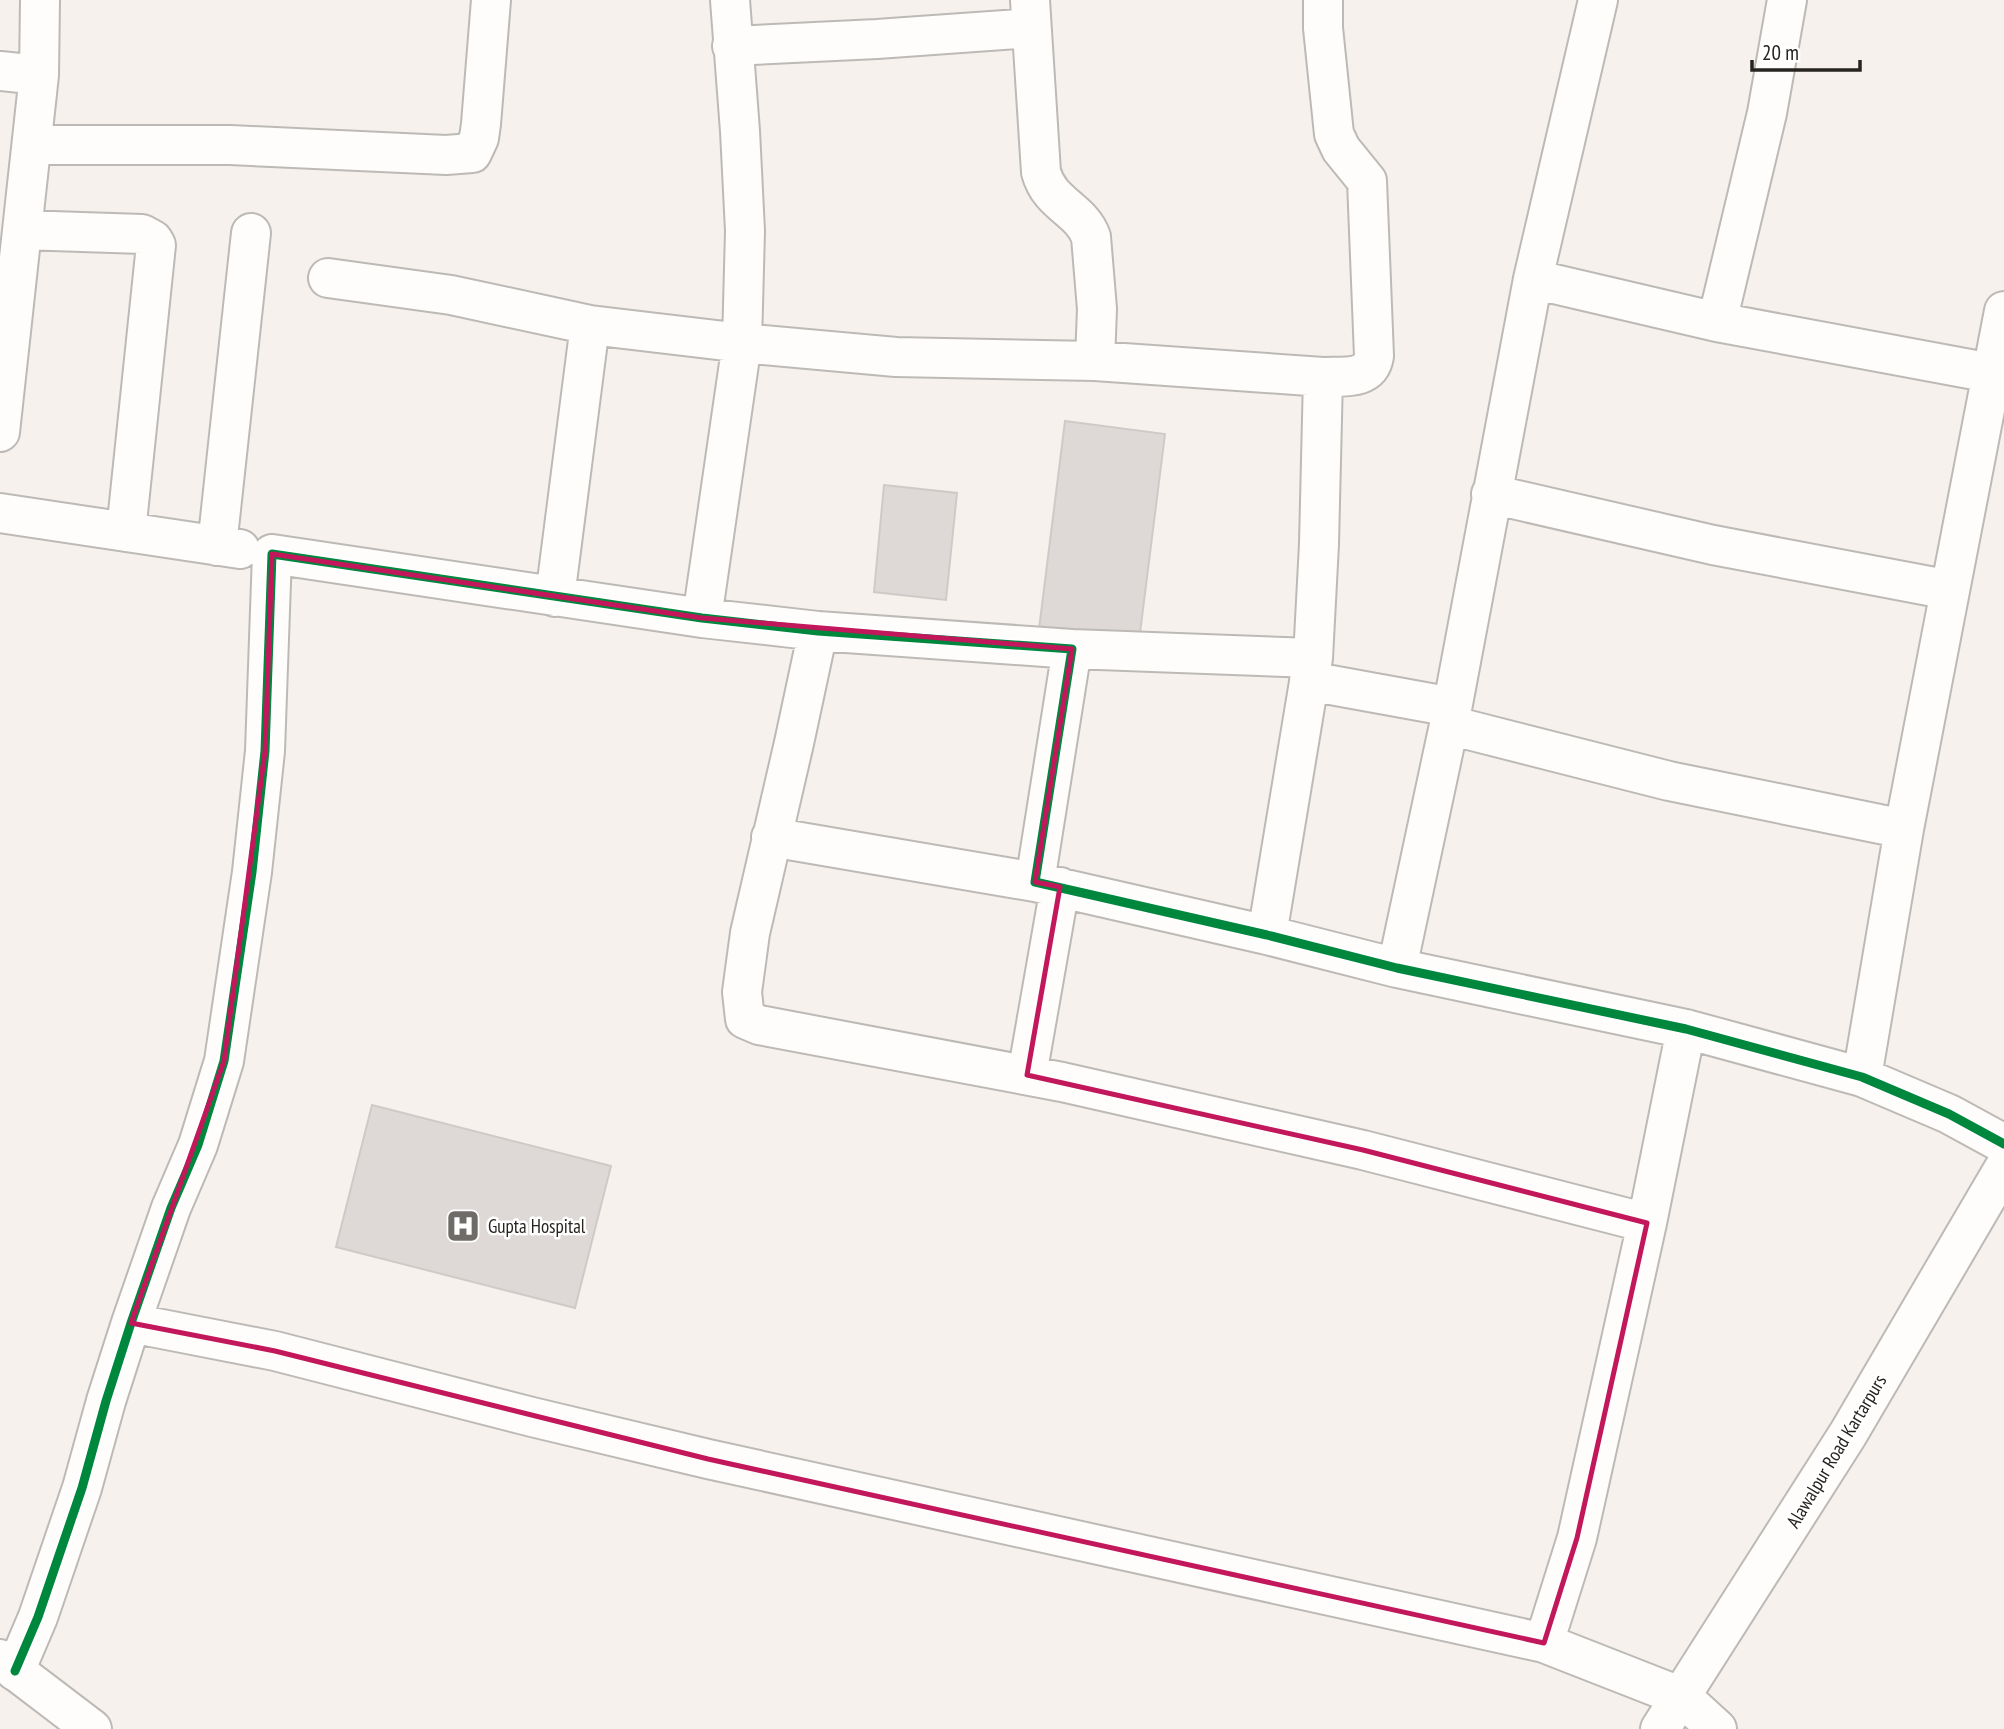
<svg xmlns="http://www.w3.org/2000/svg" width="2004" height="1729" viewBox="0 0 2004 1729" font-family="'PT Sans Narrow',sans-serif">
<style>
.building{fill:#ded9d6;stroke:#cfcac8;stroke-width:2}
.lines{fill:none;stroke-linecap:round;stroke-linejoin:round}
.minor-casing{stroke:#bdbab6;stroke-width:42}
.major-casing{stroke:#bdbab6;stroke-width:42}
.minor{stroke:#fefdfc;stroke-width:38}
.major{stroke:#fefdfc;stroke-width:38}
.cycleway-casing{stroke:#fff;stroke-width:13}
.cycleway{stroke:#00873e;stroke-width:9}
.marked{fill:none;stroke:#c2185b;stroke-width:5;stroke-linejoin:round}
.labels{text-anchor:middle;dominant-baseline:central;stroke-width:5;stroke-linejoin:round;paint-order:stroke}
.poi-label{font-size:19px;fill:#272420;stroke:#fff;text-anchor:start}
.street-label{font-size:19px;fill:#272420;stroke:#fff}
</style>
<rect width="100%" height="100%" fill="#f6f1ec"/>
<path class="building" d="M1065,421L1165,434L1139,641L1039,629Z
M884,485L957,493L946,600L874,592Z
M372,1105L611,1166L575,1308L336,1247Z"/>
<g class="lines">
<defs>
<path id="minor" d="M1030,0L1041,172C1050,205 1081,209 1091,237L1097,309L1095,361
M1323,0V28L1334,134L1341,149L1367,181L1374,356C1370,381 1343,376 1323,377
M732,46L877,39L1031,28
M0,71L39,75
M32,145H230L446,155L472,153L479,138L481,124L491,0
M22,230L142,234L153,240L156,245L126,532
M328,278L451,295L590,325L742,343L896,357L1095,361L1323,377L1319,544L1313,658L1267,935
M1533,279L1717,322L1991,373
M1717,322L1767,113L1787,0
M0,432L39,75L40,0
M1491,494L1713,545L1950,590
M0,513L240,549
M217,546L251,233
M555,597L590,325
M702,618L742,343L745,231L740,131L730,0
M818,631L794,743L750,933L742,992L745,1019L759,1025L1062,1082L1363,1150L1647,1223
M1072,649L1313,658
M1309,681L1452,707
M1449,725L1669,781L1904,829
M771,837L1035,882
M1397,968L1449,725L1533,279L1598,0
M1027,1075L1060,887
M1862,1077L1904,829L2004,311
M131,1323L275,1351L532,1417L708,1459L1544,1643L1682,1697L1717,1729
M1544,1643L1577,1538L1647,1223L1686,1029
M15,1671L38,1617L82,1488L106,1401L131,1323L171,1208L198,1145L224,1061L252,872L265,751L272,554L702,618L818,631L1072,649L1035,882L1267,935L1397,968L1686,1029L1862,1077L1949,1114L2004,1144"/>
<path id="major" d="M0,1659L92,1729
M1660,1729L1848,1434L2004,1168"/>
</defs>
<use href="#minor" class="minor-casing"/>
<use href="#major" class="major-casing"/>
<use href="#minor" class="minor"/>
<use href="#major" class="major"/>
<defs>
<path id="cycleway" d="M15,1671L38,1617L82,1488L106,1401L131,1323L171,1208L198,1145L224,1061L252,872L265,751L272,554L702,618L818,631L1072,649L1035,882L1267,935L1397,968L1686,1029L1862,1077L1949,1114L2004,1144"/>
</defs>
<use href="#cycleway" class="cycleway-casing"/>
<use href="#cycleway" class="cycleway"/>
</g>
<path class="marked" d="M272,554L702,618L1072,649L1035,882L1060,887L1027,1075L1363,1150L1647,1223L1577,1538L1544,1643L708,1459L275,1351L131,1323L224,1061L265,751Z"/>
<defs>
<symbol id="hospital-square" viewBox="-11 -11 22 22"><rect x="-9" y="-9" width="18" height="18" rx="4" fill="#6f6c67" stroke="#fff"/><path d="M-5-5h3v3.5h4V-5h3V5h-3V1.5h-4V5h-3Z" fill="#fff"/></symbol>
</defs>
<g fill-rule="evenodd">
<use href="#hospital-square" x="444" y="1207" width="38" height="38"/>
</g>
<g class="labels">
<g class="poi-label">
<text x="488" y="1226">Gupta Hospital</text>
</g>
<g class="street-label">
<text transform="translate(1836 1451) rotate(-59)">Alawalpur Road Kartarpurs</text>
</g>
</g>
<path d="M1752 60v10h108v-10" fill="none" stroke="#272420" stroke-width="3.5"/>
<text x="1762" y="60" font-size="21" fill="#272420" stroke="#ffffff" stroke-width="5" paint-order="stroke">20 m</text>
</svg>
